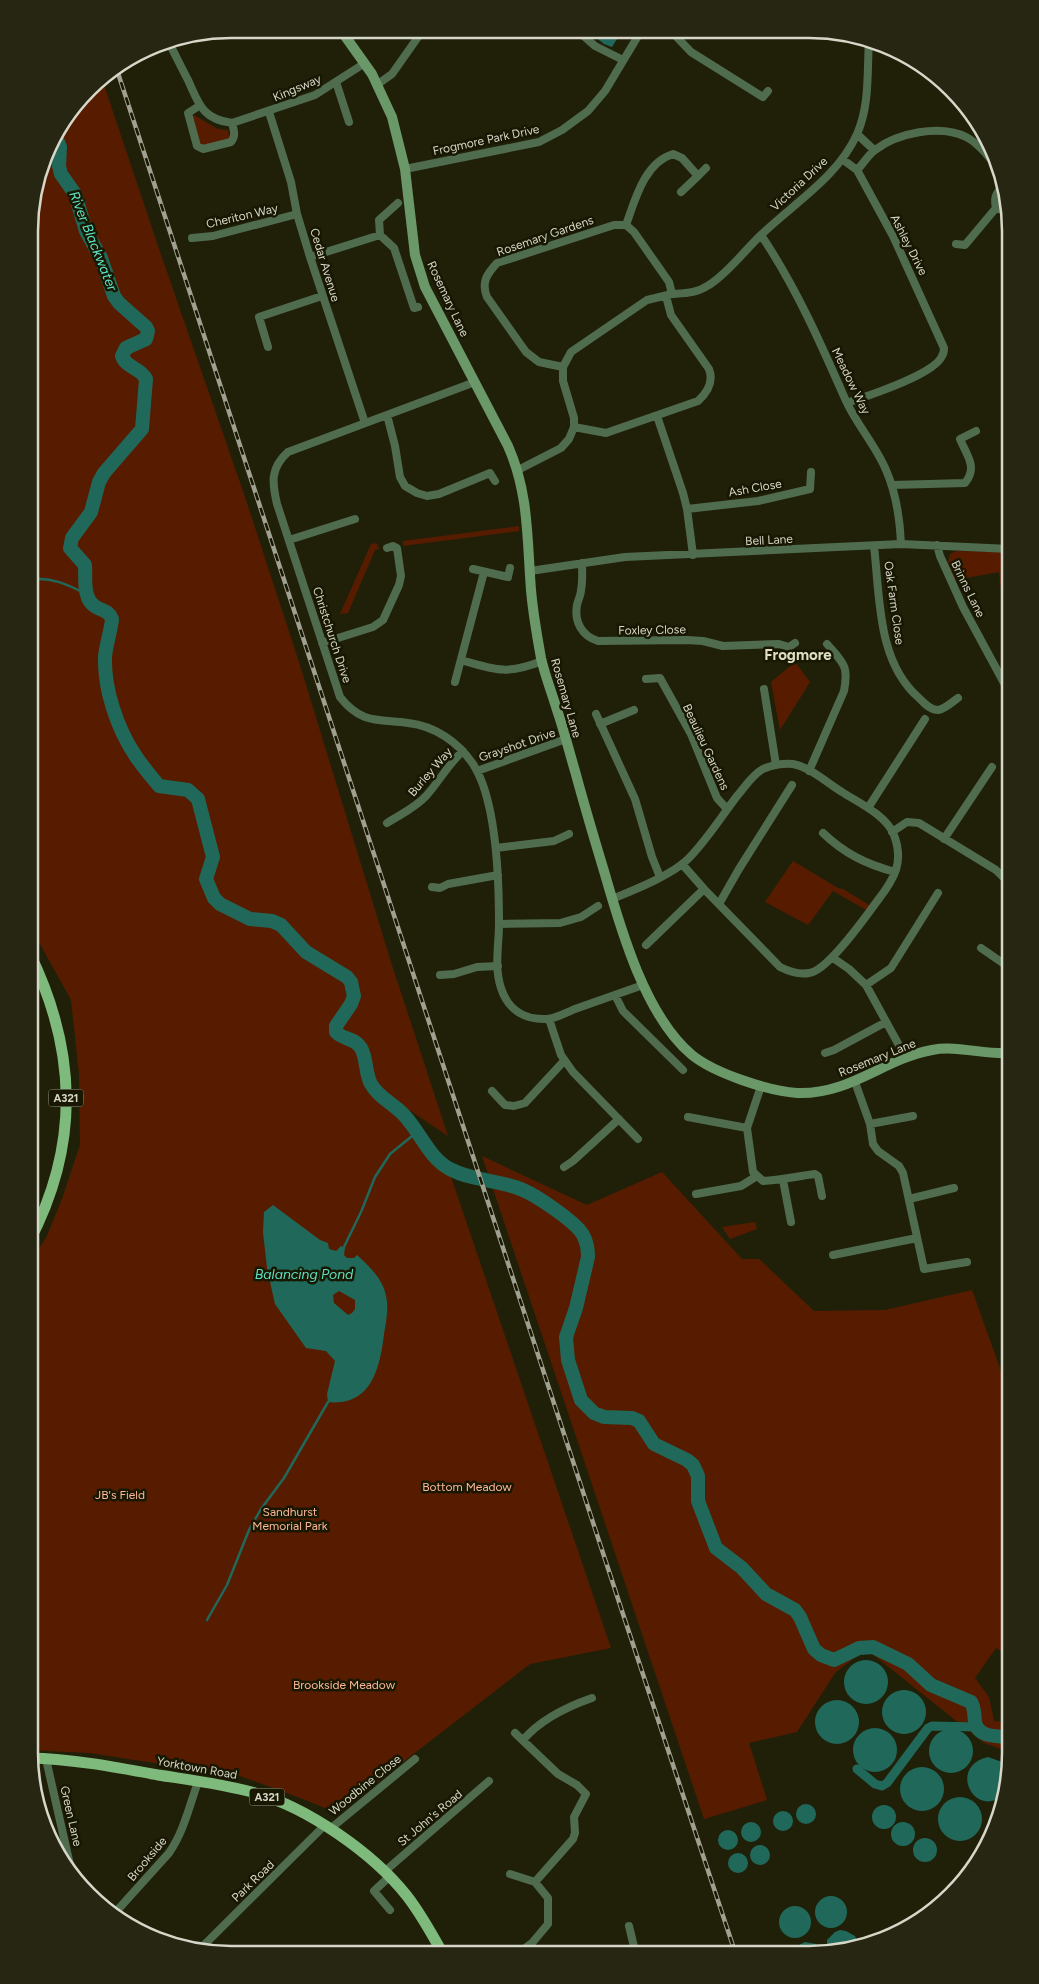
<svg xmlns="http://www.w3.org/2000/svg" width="1039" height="1984" viewBox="0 0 1039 1984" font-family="Figtree,sans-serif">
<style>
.green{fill:#571c00}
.water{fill:#20695a;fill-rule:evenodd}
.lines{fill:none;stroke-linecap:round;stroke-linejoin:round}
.stream{stroke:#20695a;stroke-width:2.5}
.canal{stroke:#20695a;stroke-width:9}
.river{stroke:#20695a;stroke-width:14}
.street{stroke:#506c4f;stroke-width:8}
.secondary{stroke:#6b9869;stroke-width:10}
.primary{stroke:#7fba7d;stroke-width:11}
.rail-casing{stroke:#9fa08f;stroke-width:4.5}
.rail{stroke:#171702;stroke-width:2.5;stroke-dasharray:8;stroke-linecap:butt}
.labels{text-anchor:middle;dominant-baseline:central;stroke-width:5;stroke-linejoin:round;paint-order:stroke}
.shield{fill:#171702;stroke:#9d9d8d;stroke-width:1}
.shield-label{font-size:11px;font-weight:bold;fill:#d6d7c9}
.street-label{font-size:12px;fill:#d6d7c9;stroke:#171702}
.park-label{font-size:12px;fill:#feb699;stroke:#171702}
.water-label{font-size:14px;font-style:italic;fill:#5ce1c6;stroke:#171702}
.quarter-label{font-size:15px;font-weight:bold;fill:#dfe0c3;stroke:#171702}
.rim{fill:none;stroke:#d6d7c9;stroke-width:2.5}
</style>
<rect width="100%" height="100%" fill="#202009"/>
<path class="green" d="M101,76L158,246L244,494L299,662L391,962L448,1136L406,1108L435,1161L447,1165L611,1648L530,1664L337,1813L303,1799L240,1776L89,1753L29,1750V1264L47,1236L63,1196L80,1145L79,1074L71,1000L30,926V204L50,141L97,79Z
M194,115L218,129L228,130L230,139L206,146L199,144L192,118Z
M519,526V531L403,546V541Z
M377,543L379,549L375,550L348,613L340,614L371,544Z
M956,551L1010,552V610L1005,611L1004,590H1001L999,572L955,580L948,563L950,554Z
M795,662L810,682L780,730L771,682Z
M793,861L838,888L843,889L871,906L868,911L833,891L808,925L765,902Z
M482,1156L587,1205L662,1172L742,1259H759L814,1311L885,1310L972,1290L1010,1396V1656L996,1648L975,1678L989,1697L994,1721L1008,1722L1010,1719V1752L984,1743L866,1649L835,1673L797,1732L749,1743L767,1800L704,1819Z
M755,1222L757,1229L730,1239L722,1227Z"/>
<path class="water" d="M588,31H622L612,47L604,44Z
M273,1205L320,1240L328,1243L329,1249L336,1251L341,1246L345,1248L344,1255L347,1258H354L357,1255C369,1266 383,1279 386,1296C389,1308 386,1322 384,1334C380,1368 371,1407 328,1402L327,1394L335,1361L326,1351L306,1348L275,1304L267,1268L263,1232L264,1212ZM339,1291L355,1300V1309L352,1313L348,1315L334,1303L333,1295Z
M844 1682a22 22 0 1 1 44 0a22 22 0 1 1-44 0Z
M882 1712a22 22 0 1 1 44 0a22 22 0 1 1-44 0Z
M815 1722a22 22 0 1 1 44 0a22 22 0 1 1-44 0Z
M853 1750a22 22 0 1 1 44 0a22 22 0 1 1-44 0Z
M929 1751a22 22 0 1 1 44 0a22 22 0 1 1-44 0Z
M988,1757L1002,1762L1009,1771L1003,1796C973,1818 948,1766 988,1757Z
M900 1789a22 22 0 1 1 44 0a22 22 0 1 1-44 0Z
M938 1819a22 22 0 1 1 44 0a22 22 0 1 1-44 0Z
M796 1814a10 10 0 1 1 20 0a10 10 0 1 1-20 0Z
M872 1817a12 12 0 1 1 24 0a12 12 0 1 1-24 0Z
M773 1821a10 10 0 1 1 20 0a10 10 0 1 1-20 0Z
M741 1832a10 10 0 1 1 20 0a10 10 0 1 1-20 0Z
M891 1834a12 12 0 1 1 24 0a12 12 0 1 1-24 0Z
M718 1840a10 10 0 1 1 20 0a10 10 0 1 1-20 0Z
M913 1850a12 12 0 1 1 24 0a12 12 0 1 1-24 0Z
M750 1855a10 10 0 1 1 20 0a10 10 0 1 1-20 0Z
M728 1863a10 10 0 1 1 20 0a10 10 0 1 1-20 0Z
M815 1912a16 16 0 1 1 32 0a16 16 0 1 1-32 0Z
M779 1922a16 16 0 1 1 32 0a16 16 0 1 1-32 0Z
M840,1930L846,1931L855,1936L859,1947L827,1952V1940L835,1932Z
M805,1942L816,1944L823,1953L791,1955L795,1947Z"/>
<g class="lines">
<path class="stream" d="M30,580C50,576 69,585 86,594
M343,1249L361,1212L375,1177L390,1154L417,1132
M207,1620L227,1585L249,1530L261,1509L284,1478L328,1402"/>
<path class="canal" d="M857,1769L875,1784L882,1786L887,1783L928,1728L932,1726L977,1727"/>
<path class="river" d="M52,137L58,142L60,147L59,166L61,174L75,194L86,231L101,258L114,296L119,303L146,327L148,331L146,339L126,348L122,356C126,368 141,368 146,379L142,429L104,473L99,482L91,512L72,538L70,548L85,565C86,578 82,599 96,607C103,611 109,611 112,619C111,631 106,644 105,657C104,689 117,728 135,755C142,766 151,776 159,786L188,790L198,799L213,857L206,879L214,898L220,904L250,919L272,921L281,925L306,952L347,977L351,982L354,996L351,1004L336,1026V1032C343,1040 354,1037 361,1048C367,1058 365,1073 371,1084C378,1097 394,1104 404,1115C420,1132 429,1158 450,1169C472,1181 500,1180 523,1190C537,1196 576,1222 583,1235C587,1242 588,1250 588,1257L576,1308L566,1337L568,1360L581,1400L594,1413L604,1417L632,1418L639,1421L654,1444L687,1460L693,1465L698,1476V1501L716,1548L742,1568L766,1594L795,1610L800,1617L814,1649L821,1655L834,1660L859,1648L873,1647L908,1664L931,1685L971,1702C975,1708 974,1715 975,1722C978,1738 997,1736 1010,1737"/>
<path class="street" d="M578,31L595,46L623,60
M671,31L691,52L763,97L768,91
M168,41C175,54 181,67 188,80C199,104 202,119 232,123L315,95L365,63
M336,82L349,122
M378,84L392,74L423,30
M199,106L188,113L197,146L203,149L231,142C236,136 234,130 232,123
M269,112L291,182L297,214L310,257L365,423
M857,134L874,150
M842,159L857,170L893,236L944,348C944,351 944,353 942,356C934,375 867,396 847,403
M405,169L539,142L562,130L588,111L605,91L641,31
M857,170C863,164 868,155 875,150C897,133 940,124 966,137C980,144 991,160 1001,172
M698,176L706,168
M1003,187C995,193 994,199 996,208L1007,212
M626,225C635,200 644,163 673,154L682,158L698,176L681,192
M380,235L379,220L398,203
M761,235C796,287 821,344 846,401C857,425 876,446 886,470C896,493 900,520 901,544
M192,238L213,236L297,214
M956,244L965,245L996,208
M310,257L380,235L394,248L414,308L418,307
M672,294C686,293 697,293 709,285C728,273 744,251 761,235C794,203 838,177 857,134C870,105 867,71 869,40
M268,347L259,317L322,296
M475,382L288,452C270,468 272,483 277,504L340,697C361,724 378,719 408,723C435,726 458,742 473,764C497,801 499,880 499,924C499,944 494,968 501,988C508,1010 525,1020 547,1019C556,1019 567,1012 575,1009C598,1001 620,993 643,985
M387,415L395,446L400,477L405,486L417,493L427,496L439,494L490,473L495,481
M657,416L683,493L687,509L693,555
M574,427L606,433L698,401C708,392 714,382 709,369L671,315L666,296
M518,470L561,448L569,439L574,427V418L563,381V367L571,352L647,300L672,294L669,282L634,232L626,225H614L497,263C487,274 481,282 487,297L526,352L539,362L563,367
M892,485L965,483C978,467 967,456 960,439L976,431
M687,509L758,501L810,489L811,472
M289,540L355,519
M937,545L940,556L963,607L1010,694
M874,546C880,597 877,662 919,698C924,703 930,710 938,710C945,709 952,702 958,698
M582,563C582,571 583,581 581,590C581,595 578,600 577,605C574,622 582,636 598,641L687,640L703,641L723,646L779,644L789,647L795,643
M473,569L508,577L510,568
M530,571L625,557L901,544L1010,549
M322,643L373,627L383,620L399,585L401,576L397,548L393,546L387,548
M461,660C495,670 507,675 542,661
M646,679L660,678L691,734L717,798L727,809
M455,682L484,572
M764,689L776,765
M596,714L635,799L652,857L660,877
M600,724L634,710
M477,771L566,739
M809,771L844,691C849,665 843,663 827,644
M868,808L925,719
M387,823C401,814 415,808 426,796C439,782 448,764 463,751
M892,832L907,822L919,823L996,870L1005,879L1010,880
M823,833C845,854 866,864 895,872
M944,839L992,767
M496,848L554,841L569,834
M432,887L440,888L448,884L498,875
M612,899C634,890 672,875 688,859C707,840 721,817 737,796C745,787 752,775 763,769C771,765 784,763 793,764C810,767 827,783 842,792C859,803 886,815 894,835C904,862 895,878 878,900C866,916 828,971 809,973C799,975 790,972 780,967L704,889L682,864
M719,904L739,869L792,785
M499,924L560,923L581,917L598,906
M646,945L704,889
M981,948L1010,968
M833,958L849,969L866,985L906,1058
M440,975L454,974L477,967L498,966
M866,985L891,968L938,893
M615,995L623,1011L683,1070
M549,1019L561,1055L573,1072L638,1139
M825,1053L834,1050L886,1022
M855,1082L870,1124L873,1144L878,1151L899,1166L903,1173L924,1269L967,1262
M761,1086L747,1128L753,1172L763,1181C781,1180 798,1176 815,1174L818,1176L822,1196
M492,1091L505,1105L514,1106L525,1103L564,1061
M688,1117L747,1128
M870,1124L913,1116
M564,1167L573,1161L619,1119
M783,1180L791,1222
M696,1194L741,1186L757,1176
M909,1199L954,1188
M833,1255L917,1238
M515,1733L558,1774L577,1785L586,1794L574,1817L575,1833L573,1839L535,1882
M523,1740C541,1719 566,1707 592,1698
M46,1759L73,1878
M330,1829L415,1759
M384,1872L489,1781
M510,1874L535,1882L548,1898V1924L532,1943L517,1954
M389,1877L374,1891L390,1910
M113,1915L169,1853C184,1831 189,1807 198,1782
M629,1926L636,1955
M197,1952L325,1825"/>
<path class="secondary" d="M340,29L372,74L392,117L405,169L415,255L425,287L508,446C529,493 527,539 531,590C533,613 537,636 541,658C545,676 552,693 557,710C564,730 569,751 575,771C584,804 594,838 604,871C620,927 645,1016 692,1055C714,1073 768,1091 797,1093C850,1095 883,1059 932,1050C957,1045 984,1055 1010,1053"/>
<path class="primary" d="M29,1242C80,1145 77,1051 30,954
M29,1758C73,1759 115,1767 158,1775C190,1780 223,1784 255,1793C307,1807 373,1853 407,1896C421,1914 432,1934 443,1954"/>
<defs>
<path id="rail" d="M116,67L622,1611L736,1955"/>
</defs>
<use href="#rail" class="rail-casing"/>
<use href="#rail" class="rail"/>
</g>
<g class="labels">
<g class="shield">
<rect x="48.5" y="1089.5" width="35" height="17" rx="4"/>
<rect x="249.5" y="1788.5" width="35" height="17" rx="4"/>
</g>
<g class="shield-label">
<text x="66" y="1098">A321</text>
<text x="267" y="1797">A321</text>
</g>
<g class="street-label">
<text transform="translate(297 88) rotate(-23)">Kingsway</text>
<text transform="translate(486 140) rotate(-12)">Frogmore Park Drive</text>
<text transform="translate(799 184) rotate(-43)">Victoria Drive</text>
<text transform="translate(242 216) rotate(-13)">Cheriton Way</text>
<text transform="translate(545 236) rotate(-19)">Rosemary Gardens</text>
<text transform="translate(909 245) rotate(63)">Ashley Drive</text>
<text transform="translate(325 265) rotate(73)">Cedar Avenue</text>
<text transform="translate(448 299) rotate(65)">Rosemary Lane</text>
<text transform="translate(851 381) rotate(64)">Meadow Way</text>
<text transform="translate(755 488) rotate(-10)">Ash Close</text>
<text transform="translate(769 540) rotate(-3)">Bell Lane</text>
<text transform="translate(968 589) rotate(64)">Brinns Lane</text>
<text transform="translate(894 603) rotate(82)">Oak Farm Close</text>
<text transform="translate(652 630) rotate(-1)">Foxley Close</text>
<text transform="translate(332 635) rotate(72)">Christchurch Drive</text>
<text transform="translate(566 698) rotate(74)">Rosemary Lane</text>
<text transform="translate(517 745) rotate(-19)">Grayshot Drive</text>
<text transform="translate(706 747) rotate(65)">Beaulieu Gardens</text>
<text transform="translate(430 772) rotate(-49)">Burley Way</text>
<text transform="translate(877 1058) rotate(-22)">Rosemary Lane</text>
<text transform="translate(197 1768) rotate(10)">Yorktown Road</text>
<text transform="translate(365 1785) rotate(-39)">Woodbine Close</text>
<text transform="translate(71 1816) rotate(77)">Green Lane</text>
<text transform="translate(430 1818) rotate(-40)">St John's Road</text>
<text transform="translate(147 1859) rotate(-50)">Brookside</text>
<text transform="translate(253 1881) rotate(-44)">Park Road</text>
</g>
<g class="park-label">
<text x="467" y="1487">Bottom Meadow</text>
<text x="120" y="1495">JB's Field</text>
<text x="290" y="1512">Sandhurst<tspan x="290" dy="14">Memorial Park</tspan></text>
<text x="344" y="1685">Brookside Meadow</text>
</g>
<g class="water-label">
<text transform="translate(93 241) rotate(68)">River Blackwater</text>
<text x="304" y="1274">Balancing Pond</text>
</g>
<g class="quarter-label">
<text x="798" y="655">Frogmore</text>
</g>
</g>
<path d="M0 0H1039V1984H0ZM231 38H809A193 193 0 0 1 1002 231V1753A193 193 0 0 1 809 1946H231A193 193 0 0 1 38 1753V231A193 193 0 0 1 231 38Z" fill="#262612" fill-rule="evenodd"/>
<path class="rim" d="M231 38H809A193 193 0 0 1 1002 231V1753A193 193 0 0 1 809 1946H231A193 193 0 0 1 38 1753V231A193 193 0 0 1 231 38Z"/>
</svg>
